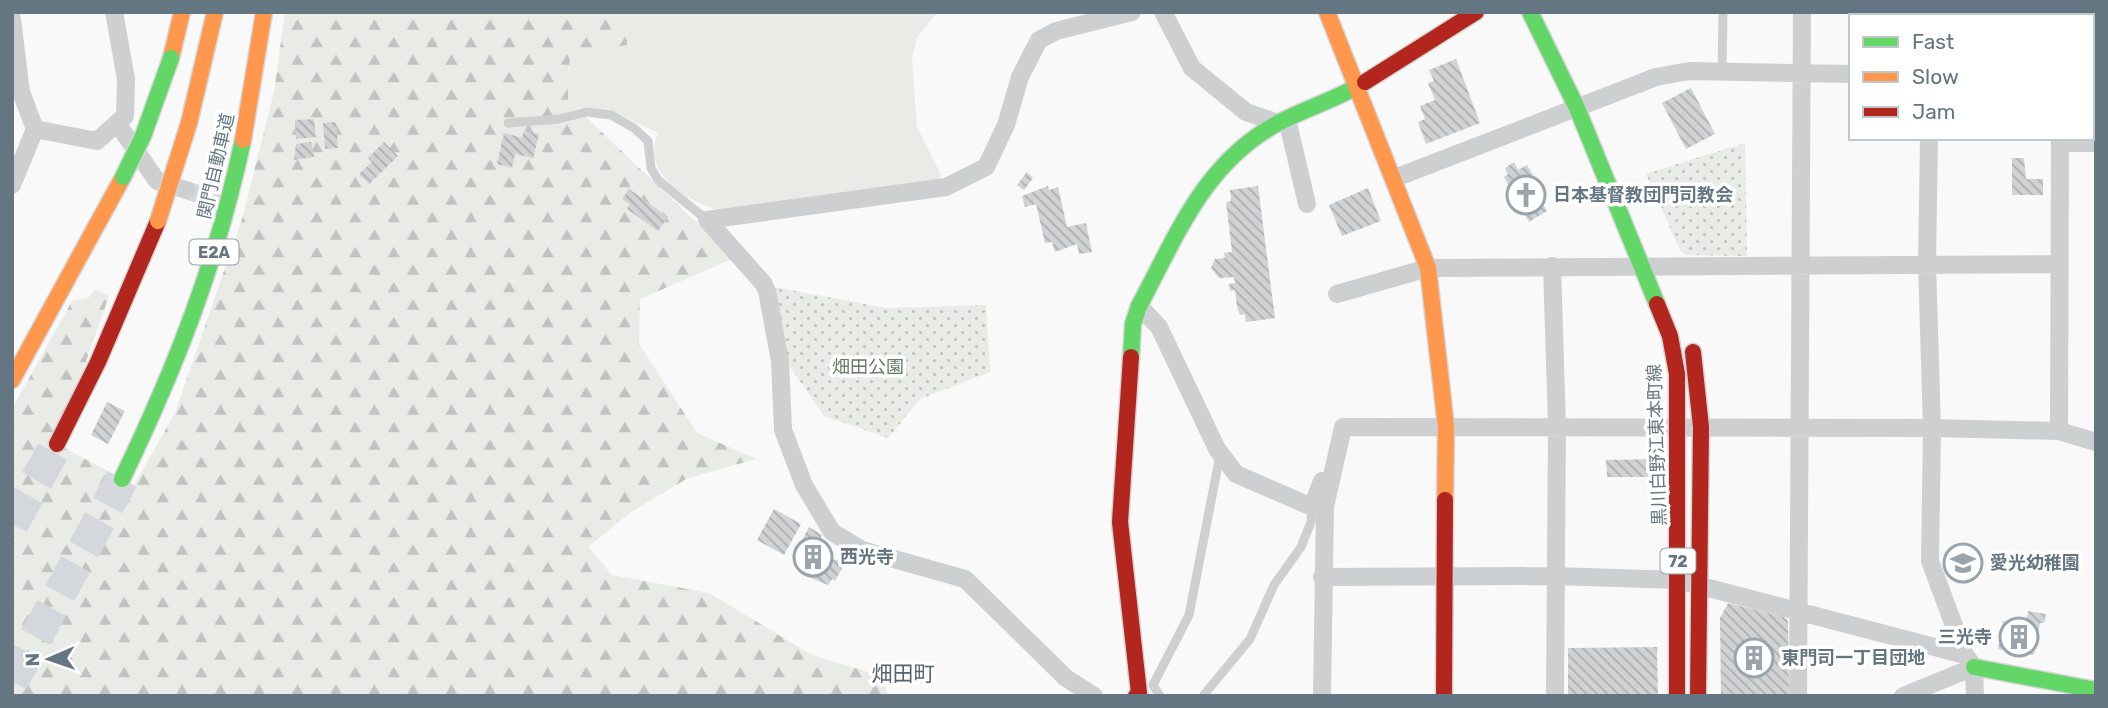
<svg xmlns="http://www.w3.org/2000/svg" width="2108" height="708" viewBox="0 0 2108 708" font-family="Rubik,'Noto Sans JP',sans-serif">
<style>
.grass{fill:#e8ebe6}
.forest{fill:url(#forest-firs)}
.park{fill:url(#park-dots)}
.building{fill:url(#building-back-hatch)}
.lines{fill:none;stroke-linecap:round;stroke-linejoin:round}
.street-tunnel{stroke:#d4d8dc;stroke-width:18;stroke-dasharray:18 9;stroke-linecap:butt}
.highway-tunnel{stroke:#d4d8dc;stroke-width:33;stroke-dasharray:33 17;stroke-linecap:butt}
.fast-casing{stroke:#d5d6d7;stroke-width:19}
.slow-casing{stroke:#d5d6d7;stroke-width:19}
.jam-casing{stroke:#d5d6d7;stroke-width:19}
.lane{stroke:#cecfd0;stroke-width:9}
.street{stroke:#cecfd0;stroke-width:18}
.fast{stroke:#63d668;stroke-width:16}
.slow{stroke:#ff974d;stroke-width:16}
.jam{stroke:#b3261e;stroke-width:16}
.fast-bridge-casing{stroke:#d5d6d6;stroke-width:19;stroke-linecap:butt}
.slow-bridge-casing{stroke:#d5d6d6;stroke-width:19;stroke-linecap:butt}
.fast-bridge{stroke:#63d668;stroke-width:16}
.slow-bridge{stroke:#ff974d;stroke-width:16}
.labels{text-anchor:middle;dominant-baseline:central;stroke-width:7;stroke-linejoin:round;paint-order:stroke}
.shield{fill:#fff;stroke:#939fa8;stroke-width:2}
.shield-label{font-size:16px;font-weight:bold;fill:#657683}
.street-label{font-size:18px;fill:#657683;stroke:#fff}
.poi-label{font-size:18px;font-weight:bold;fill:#657683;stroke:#fff;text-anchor:start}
.park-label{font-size:18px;fill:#687a64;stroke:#fff}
.quarter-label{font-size:21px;fill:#57646e;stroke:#fff}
</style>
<defs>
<pattern id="forest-firs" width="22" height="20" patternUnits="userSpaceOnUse" patternTransform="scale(1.75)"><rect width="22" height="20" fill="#e8ebe6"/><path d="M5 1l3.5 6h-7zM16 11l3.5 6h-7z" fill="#c0c3c0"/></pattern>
<pattern id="park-dots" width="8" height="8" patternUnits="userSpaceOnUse" patternTransform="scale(1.75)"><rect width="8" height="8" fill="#e8ebe6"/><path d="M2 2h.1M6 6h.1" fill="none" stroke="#c0c3c0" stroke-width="1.8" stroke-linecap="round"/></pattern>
<pattern id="building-back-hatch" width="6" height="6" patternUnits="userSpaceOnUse" patternTransform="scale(1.75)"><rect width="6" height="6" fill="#d0d2d3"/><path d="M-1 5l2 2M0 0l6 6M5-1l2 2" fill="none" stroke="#acafb1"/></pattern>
</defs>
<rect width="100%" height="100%" fill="#f9f9f9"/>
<path class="grass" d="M628,12H938L917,37L912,59L917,127L941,175L938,181L719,211C685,199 641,174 658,133L613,111L575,107L568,100L570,54L626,45Z"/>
<path class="forest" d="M285,12H628L627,45L570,54L568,100L734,258L640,299L639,344L697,433L756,459L688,478L631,512L588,547L612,575L709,593L812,655L885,677L887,696H12V409L72,301L88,298L95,289L109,296L57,444L134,485L175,413L242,219L274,92Z"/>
<path class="park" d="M1745,143L1747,256L1686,255L1680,250L1646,174Z
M774,287L886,308L986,305L990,372L920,399L888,438L824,416L789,365Z"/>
<path class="building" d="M1456,59L1480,123L1426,144L1418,122L1425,119L1420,106L1435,100L1428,83L1434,81L1429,70Z
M1691,88L1715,134L1686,149L1662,103Z
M314,119L316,137L296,139L295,120Z
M336,122L338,148L325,149L323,123Z
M524,131L539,134L533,158L515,154L512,168L497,164L504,133L522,138Z
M311,142L314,157L294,160L296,144Z
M384,142L398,156L369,184L359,174L372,162L368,158Z
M2012,158H2024L2026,179H2043V195H2012Z
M1514,162L1518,170L1527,165L1533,175L1528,178L1547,211L1529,222L1504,177L1508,174L1505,168Z
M1027,172L1033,178L1024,190L1017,185Z
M1048,186L1049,190L1058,187L1067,227L1086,223L1092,252L1079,254L1077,244L1055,252L1052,242L1045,243L1036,204L1025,207L1022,196Z
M1258,186L1275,318L1246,322L1245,314L1240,315L1237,307L1235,290L1230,291L1229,284L1235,283L1234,277L1219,278L1211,268L1215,259L1225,258L1224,253L1232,252L1226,202L1231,201L1230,190Z
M1368,188L1381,221L1342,236L1329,205Z
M629,189L668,217L658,231L627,209L630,204L622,199Z
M107,402L125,411L108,444L91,435Z
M1654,459V477H1607L1606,460Z
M774,509L801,524L784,555L757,540Z
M809,527L822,535L820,539L824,541L819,551L837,561L841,555L847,559L835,581L832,579L828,585L806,576L812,565L794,555Z
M1728,603L1784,617L1788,621L1789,694L1721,696L1720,618Z
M2028,611L2046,614L2044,623H2040L2034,655L1998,649L2003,621L2026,625Z
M1657,647L1658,696H1568V648Z"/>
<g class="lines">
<path class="street-tunnel" d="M186,190L234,206"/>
<path class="highway-tunnel" d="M12,524L57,444
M12,681L122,479"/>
<defs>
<path id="fast" d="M1530,12L1577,108L1657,304
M1131,357L1133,324L1139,306C1177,235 1204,163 1278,123C1306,108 1338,99 1365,82
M122,479C176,367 217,262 243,140
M1974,667L2096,690"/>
<path id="slow" d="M1327,12L1428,268L1446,427L1445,500
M171,58L182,12
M243,140L264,12
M12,380L123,177"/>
<path id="jam" d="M1365,82L1476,12
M1657,304L1670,336L1677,374V696
M1693,352L1701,427L1698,696
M1131,357L1120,522L1139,693L1136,696
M57,444L98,362L158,221
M1444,696L1445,500"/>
</defs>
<use href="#fast" class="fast-casing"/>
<use href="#slow" class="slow-casing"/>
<use href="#jam" class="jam-casing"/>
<path class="lane" d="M1722,72L1723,12
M508,123L559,119L586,112L611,115L634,128L648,141L651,168L658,180L707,220
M1160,696L1153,685L1189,615L1220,455
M1203,696L1250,639L1274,585L1301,547L1311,522L1312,506"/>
<path class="street" d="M1163,12L1192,68L1246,112L1278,123
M1931,12V16
M2059,12V16
M12,19L21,92L35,129
M1287,119L1307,204
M117,123L157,181L186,190
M1929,138L1927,264L1932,428L1930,561L1965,655L1974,667L1975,696
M2060,143H2096
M1395,178L1656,77L1689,71L1851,74
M12,185L35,129L97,141L125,116L126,79L114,12
M707,220L763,283L767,291L780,361L783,430L804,485L832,532L862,550L965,579L1066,678L1094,696
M707,220L946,187L986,167L1006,125L1020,77L1039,40L1056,31L1132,12
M1552,266L1557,427L1555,696
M1337,294L1428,268L2058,264
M1139,306L1159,327L1217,449L1236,474L1312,507L1322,481
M2059,431L2060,138
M1322,577L1555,576L1678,580L1965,655
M1322,696L1325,507L1343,427L1932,428L2059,431L2096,442
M1798,696L1802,12
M1903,696L1974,667"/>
<use href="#fast" class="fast"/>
<use href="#slow" class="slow"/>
<use href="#jam" class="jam"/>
<defs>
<path id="fast-bridge" d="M123,177L143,136L171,58"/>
<path id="slow-bridge" d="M158,221L189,123L215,12"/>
</defs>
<use href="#fast-bridge" class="fast-bridge-casing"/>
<use href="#slow-bridge" class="slow-bridge-casing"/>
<use href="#fast-bridge" class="fast-bridge"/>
<use href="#slow-bridge" class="slow-bridge"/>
</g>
<defs>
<symbol id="church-ring" viewBox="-11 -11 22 22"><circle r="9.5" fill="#fff" stroke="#99a4ac" stroke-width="1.5"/><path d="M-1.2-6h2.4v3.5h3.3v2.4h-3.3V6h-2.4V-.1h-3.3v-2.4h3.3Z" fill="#99a4ac"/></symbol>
<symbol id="building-ring" viewBox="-11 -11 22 22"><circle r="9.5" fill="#fff" stroke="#99a4ac" stroke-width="1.5"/><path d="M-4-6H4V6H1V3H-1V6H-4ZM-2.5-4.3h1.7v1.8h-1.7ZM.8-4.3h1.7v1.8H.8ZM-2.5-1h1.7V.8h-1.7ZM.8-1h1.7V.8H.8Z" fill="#99a4ac"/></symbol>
<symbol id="school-ring" viewBox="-11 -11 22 22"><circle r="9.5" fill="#fff" stroke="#99a4ac" stroke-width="1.5"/><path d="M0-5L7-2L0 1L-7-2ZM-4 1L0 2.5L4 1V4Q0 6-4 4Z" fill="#99a4ac"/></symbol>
</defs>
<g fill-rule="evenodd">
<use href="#church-ring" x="1504" y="173" width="44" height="44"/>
<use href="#building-ring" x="791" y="535" width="44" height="44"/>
<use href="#school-ring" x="1941" y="541" width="44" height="44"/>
<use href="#building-ring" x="1997" y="615" width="44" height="44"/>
<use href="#building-ring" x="1732" y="636" width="44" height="44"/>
</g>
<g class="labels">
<g class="shield">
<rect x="189.5" y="239.5" width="49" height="25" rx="5"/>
<rect x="1660.5" y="548.5" width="35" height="25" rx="5"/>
</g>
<g class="shield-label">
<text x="214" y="252">E2A</text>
<text x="1678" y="561">72</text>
</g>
<g class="street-label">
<text transform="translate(216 166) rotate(-77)">関門自動車道</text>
<text transform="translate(1657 445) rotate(-92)">黒川白野江東本町線</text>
</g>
<g class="poi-label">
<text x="1553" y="195">日本基督教団門司教会</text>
<text x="840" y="557">西光寺</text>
<text x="1990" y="563">愛光幼稚園</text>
<text x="1992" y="637" text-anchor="end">三光寺</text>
<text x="1781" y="658">東門司一丁目団地</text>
</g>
<g class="park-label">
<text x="868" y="367">畑田公園</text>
</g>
<g class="quarter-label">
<text x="903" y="673">畑田町</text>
</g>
</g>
<rect width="2108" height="708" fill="none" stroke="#657683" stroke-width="28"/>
<rect x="1849" y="14" width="245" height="126" fill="#ffffff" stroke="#c1c8cd" stroke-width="2"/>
<rect x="1863" y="37" width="35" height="10" fill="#63d668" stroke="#c1c8cd" stroke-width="2"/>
<text x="1912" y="49" font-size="21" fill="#657683">Fast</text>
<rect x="1863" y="72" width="35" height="10" fill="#ff974d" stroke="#c1c8cd" stroke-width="2"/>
<text x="1912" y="84" font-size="21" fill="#657683">Slow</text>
<rect x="1863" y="107" width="35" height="10" fill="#b3261e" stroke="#c1c8cd" stroke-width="2"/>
<text x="1912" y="119" font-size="21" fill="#657683">Jam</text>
<g transform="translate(49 659) rotate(268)" stroke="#ffffff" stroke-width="5" paint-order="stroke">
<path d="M0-5L12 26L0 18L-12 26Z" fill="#657683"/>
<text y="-10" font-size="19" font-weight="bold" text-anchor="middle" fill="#657683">N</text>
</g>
</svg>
